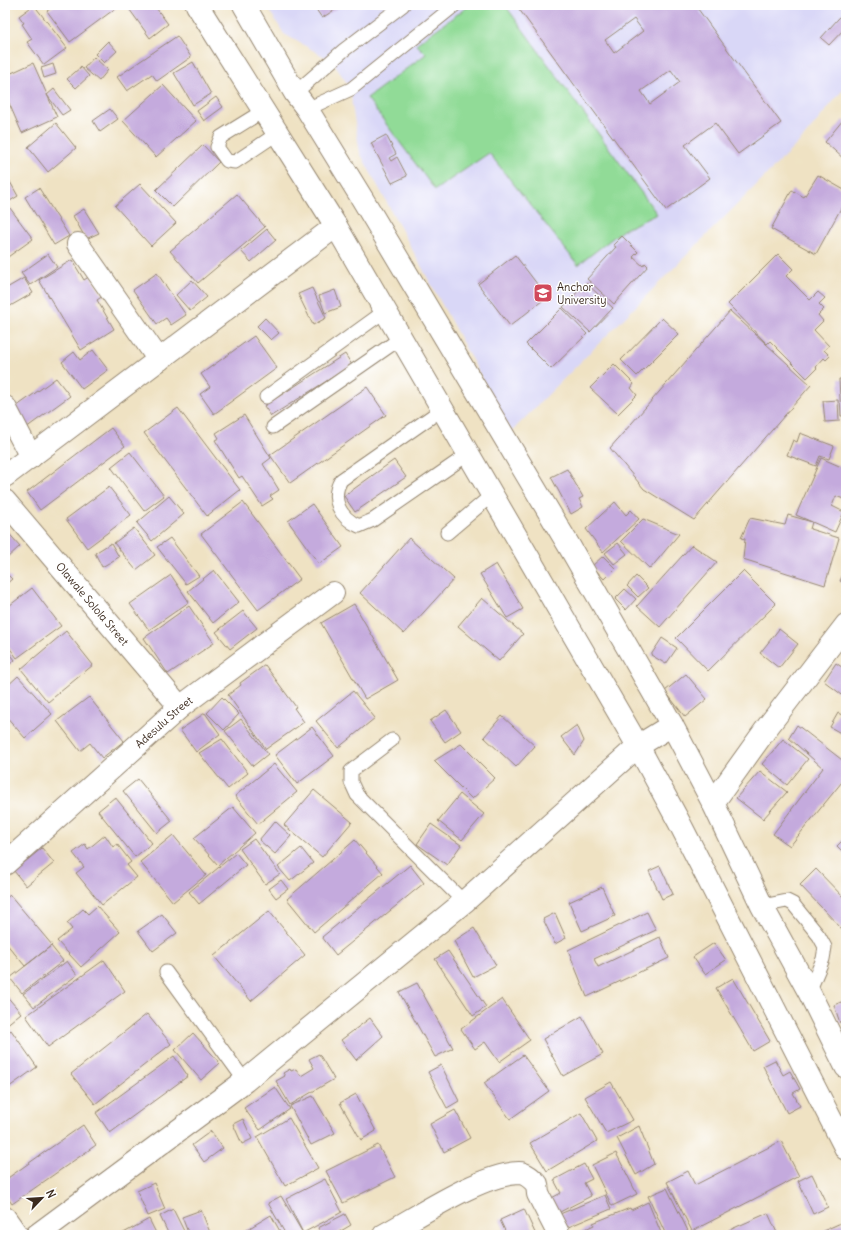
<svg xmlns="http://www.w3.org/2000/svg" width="851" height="1240" viewBox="0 0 851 1240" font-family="Delius,sans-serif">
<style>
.built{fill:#d9d7f7}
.green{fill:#91db97;stroke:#66825a}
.building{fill:#c4aadd;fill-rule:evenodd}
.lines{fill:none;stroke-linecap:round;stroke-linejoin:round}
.lane-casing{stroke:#958670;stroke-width:15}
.street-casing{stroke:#958670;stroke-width:24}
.secondary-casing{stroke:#958670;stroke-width:24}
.lane{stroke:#fff;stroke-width:13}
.street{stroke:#fff;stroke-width:22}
.secondary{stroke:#fff;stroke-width:22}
.labels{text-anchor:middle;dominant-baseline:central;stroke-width:3;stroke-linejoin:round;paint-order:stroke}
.poi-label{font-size:11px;fill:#3b2a1e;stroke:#fff;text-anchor:start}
.street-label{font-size:11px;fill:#3b2a1e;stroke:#fff}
</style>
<rect width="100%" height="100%" fill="#fff"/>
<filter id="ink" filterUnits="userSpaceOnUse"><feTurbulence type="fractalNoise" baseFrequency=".025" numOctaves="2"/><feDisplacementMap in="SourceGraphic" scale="8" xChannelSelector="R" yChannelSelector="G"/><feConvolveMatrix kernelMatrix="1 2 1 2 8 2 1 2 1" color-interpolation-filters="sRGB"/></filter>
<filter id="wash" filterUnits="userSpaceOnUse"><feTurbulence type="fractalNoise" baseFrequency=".012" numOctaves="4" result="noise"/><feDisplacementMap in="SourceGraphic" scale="16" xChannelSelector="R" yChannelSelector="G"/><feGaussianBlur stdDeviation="0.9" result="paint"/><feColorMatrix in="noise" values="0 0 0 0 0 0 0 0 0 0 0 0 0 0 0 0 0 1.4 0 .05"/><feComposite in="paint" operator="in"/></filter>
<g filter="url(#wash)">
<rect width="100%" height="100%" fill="#efe2c3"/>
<path class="built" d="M266,5H846V86L804,137L511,432L360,153L352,105L351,89L332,61L284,34Z"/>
<path class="green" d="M470,5H505L657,214L623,230L578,265L489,153L435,190L367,98L426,54L416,44Z"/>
<g id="blocks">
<path class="building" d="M34,5L67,48L44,65L27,42L32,39L22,24L24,23L19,16Z
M55,5H120L70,42L47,11Z
M128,5H154L168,24L150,38L127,6Z
M313,5H342L322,18Z
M516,5H695L781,123L738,154L715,123L685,145L710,178L666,210ZM634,19L643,31L614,53L605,40ZM671,70L680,82L650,104L641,91Z
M846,10V27L829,45L821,38Z
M177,36L191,57L157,81L152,74L127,91L117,77Z
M108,41L117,51L104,63L95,54Z
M94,57L108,70L99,81L84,68Z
M193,62L211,94L193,105L174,73Z
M33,63L57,117L22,133L5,94V76Z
M53,64L56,74L44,78L41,68Z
M81,67L89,76L76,88L67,79Z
M163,85L196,121L156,157L123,121Z
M54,89L70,110L62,115L47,95Z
M216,97L223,107L204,121L197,111Z
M110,109L118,119L100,132L93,121Z
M843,120L846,122L845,160L825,142Z
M56,123L76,148L48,172L28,147Z
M386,135L396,154L389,158L391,161L397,157L407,176L392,183L371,143Z
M203,145L219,162L173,207L156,190Z
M5,173L18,196L5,204Z
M818,175L846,191V199L816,254L771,229L792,190L804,197Z
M140,184L176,223L151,246L115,206Z
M39,188L69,236L54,245L25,197Z
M237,194L265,227L198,283L170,251Z
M7,204L33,239L5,259V205Z
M84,209L99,233L86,239L73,216Z
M267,229L276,240L251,262L241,251Z
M622,236L638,252L633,257L643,266L645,263L648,266L614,304L587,279L616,247L613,245Z
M48,254L57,267L30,285L21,273Z
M778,254L793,269L786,276L810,300L818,292L825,298L819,304L824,309L818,315L823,321L814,330L829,346L824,350L830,356L826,360L824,358L816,367L817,368L807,378L770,341L767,344L728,304Z
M515,255L547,297L510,326L478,284Z
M72,260L84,280L90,276L103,296L97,300L114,329L81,350L39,280Z
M157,273L186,315L171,325L166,318L157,324L133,290Z
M24,278L33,293L5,309V289Z
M192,280L207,297L190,311L176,295Z
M586,283L613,308L590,332L563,307Z
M312,288L326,318L313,325L298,294Z
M335,290L341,307L325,313L319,296Z
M562,308L587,334L551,369L526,344Z
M730,311L811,385L694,520L644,489L610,448Z
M265,318L279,333L271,340L257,326Z
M662,318L679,334L637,376L621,360Z
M254,336L277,368L214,414L200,394L210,387L201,374Z
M93,350L108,370L82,389L62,362L74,352L80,360Z
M345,354L352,365L271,416L264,406Z
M614,364L634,384L631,388L637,395L618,414L590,388Z
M56,378L70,396L26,428L13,409Z
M839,379H846V416H841Z
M367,387L386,415L290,483L270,455Z
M838,400L839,421L825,422L823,401Z
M178,408L240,490L207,516L144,433Z
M244,415L271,458L263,464L279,490L270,496L273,499L262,506L242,476L239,478L215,440L219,438L216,433Z
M111,428L125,446L40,510L27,492Z
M800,433L834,446L829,459L820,456L816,466L787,455L793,440L797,442Z
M130,452L164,496L144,511L111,467Z
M821,458L846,469V500L836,496L832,506L844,512L835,532L796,515Z
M394,460L406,477L355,512L344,496Z
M567,469L583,497L579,499L583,507L571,514L551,477Z
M109,487L131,515L87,548L66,519Z
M169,496L184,514L152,541L137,523Z
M243,502L300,579L258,610L201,534Z
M615,502L626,515L631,510L639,519L603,552L586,529Z
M312,504L343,547L319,564L288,521Z
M788,515L812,522L810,529L839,538L825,585L743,559L745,539L741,538L750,518L785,525Z
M643,519L679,534L650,569L621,541Z
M134,528L155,555L136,570L114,543Z
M5,529L20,546L5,560Z
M170,538L199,576L186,584L157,547Z
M409,538L454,579L404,634L360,593Z
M111,543L119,557L102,567L95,553Z
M618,543L627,554L614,564L605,553Z
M692,545L717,562L660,627L637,606Z
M603,556L615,568L604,579L592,566Z
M496,564L523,609L507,618L480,574Z
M846,568V584L840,581Z
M214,570L239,602L213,623L188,591Z
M743,571L776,604L708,671L676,638Z
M5,572L12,579L5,585Z
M171,575L189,602L149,630L130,604Z
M636,576L648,588L638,597L627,586Z
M32,588L61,626L17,658L5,642V609Z
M625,589L636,599L626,610L615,599Z
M482,598L523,634L499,661L458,626Z
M354,604L398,680L365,699L321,623Z
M189,606L214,643L168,674L144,638Z
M243,611L257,628L230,649L216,632Z
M779,629L798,644L779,668L760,653Z
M66,631L93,665L48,702L21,669Z
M662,638L677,648L666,664L651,655Z
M5,647L15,660L5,668Z
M836,663L846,670V698L824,681Z
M265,665L296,707L294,708L304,722L266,749L228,695L241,685L240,683Z
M686,674L707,699L685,717L665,691Z
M18,676L52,714L25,738L5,715V688Z
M353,691L375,718L338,748L316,721Z
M89,697L124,741L102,758L90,743L80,751L57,721Z
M222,697L239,714L224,730L207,713Z
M446,710L461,731L445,742L430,721Z
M205,713L220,734L196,752L180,730Z
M838,713L846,717V736L830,727Z
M502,716L535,746L516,767L484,737Z
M241,719L268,754L253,766L225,731Z
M577,725L584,741L575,755L561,737Z
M797,725L846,763V777L790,846L773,834L823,768L789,738Z
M312,727L334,756L297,784L275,755Z
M222,739L248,773L228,789L199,753Z
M783,739L808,759L787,785L762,764Z
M461,744L495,778L472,799L434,761Z
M274,764L297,792L258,824L235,796Z
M760,771L787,792L763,819L736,798Z
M138,779L172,821L157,833L123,791Z
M314,790L352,822L322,857L284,825Z
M460,794L484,814L462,840L438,821Z
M115,797L152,843L135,857L98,811Z
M233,807L255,833L218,865L194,838Z
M275,821L291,836L275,854L259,840Z
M431,824L461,845L447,865L417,844Z
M105,835L113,847L117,844L131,862L127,865L137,877L102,905L76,873L84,867L73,853L85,844L88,849Z
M173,835L206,875L173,902L140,862Z
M846,837V855L837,846Z
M254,839L280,874L265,884L240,849Z
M355,840L383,873L314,932L287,899Z
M42,848L54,863L26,886L14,871Z
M301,848L313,863L290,881L278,867Z
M236,853L246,865L199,904L189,892Z
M410,865L424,883L336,955L322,937Z
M660,866L673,894L662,899L649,871Z
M816,869L846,900V925L842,929L800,885Z
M281,880L288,889L276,898L269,889Z
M602,887L615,916L582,931L569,902Z
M10,895L52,945L25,966L5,942V899Z
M97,906L120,932L81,967L57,941L72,929L67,923L83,909L88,914Z
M269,911L305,955L251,1001L214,956Z
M647,912L656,930L594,959L598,967L660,937L669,958L587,997L568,950Z
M555,913L566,938L555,944L543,919Z
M162,914L177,933L153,951L138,931Z
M474,928L496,965L473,977L454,941Z
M714,943L726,960L705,974L693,957Z
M51,946L63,961L22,993L10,978Z
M448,951L486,1007L473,1016L435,959Z
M104,960L125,991L48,1047L26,1016Z
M67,961L77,975L34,1007L23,994Z
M733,978L770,1041L753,1051L716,988Z
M417,983L453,1048L435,1057L399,992Z
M5,994L21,1013L5,1026Z
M502,999L530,1040L499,1062L485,1042L475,1049L461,1029Z
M846,1000V1021L840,1023L834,1005Z
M147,1014L171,1044L95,1104L71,1074Z
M582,1016L603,1054L563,1076L543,1039Z
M370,1018L383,1036L356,1060L341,1040Z
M11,1030L37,1067L5,1090V1035Z
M193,1033L220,1063L201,1080L175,1050Z
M319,1054L334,1079L290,1105L276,1081L285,1076L283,1073L290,1069L291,1071L296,1069L301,1076L314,1068L309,1059Z
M523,1055L549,1091L510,1119L484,1083Z
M174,1056L188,1076L110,1133L96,1113Z
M775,1060L783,1075L790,1071L800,1089L793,1093L800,1106L787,1113L763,1066Z
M441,1065L459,1101L447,1108L428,1072Z
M611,1082L633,1120L606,1133L585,1097Z
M275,1087L290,1109L260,1130L244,1108Z
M356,1094L376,1131L361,1140L340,1103Z
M313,1096L335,1133L311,1145L290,1106Z
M455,1110L470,1138L444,1152L430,1124Z
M581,1113L597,1141L547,1171L530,1143Z
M289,1118L318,1168L285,1186L257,1137Z
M243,1119L252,1139L242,1144L233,1124Z
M83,1125L96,1145L12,1204L5,1194V1180Z
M639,1126L654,1164L636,1175L617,1138Z
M211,1131L223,1148L204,1162L192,1145Z
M781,1141L799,1176L692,1231L667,1182L688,1171L695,1185Z
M378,1145L395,1177L343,1203L326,1171Z
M616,1153L637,1194L612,1206L592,1165Z
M584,1164L592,1179L584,1183L591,1196L554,1215L546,1201L561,1193L554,1180Z
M812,1174L828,1207L813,1214L798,1181Z
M325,1179L342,1212L303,1233L286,1199Z
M154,1183L165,1209L148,1216L137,1191Z
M667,1188L689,1233L686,1235H666L648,1196Z
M605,1195L611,1209L566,1228L560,1214Z
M281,1196L304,1235H286L268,1203Z
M648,1202L662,1235H573L594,1225L593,1223L630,1208L631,1210Z
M173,1209L186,1235H169L160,1216Z
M524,1209L536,1235H507L500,1220Z
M201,1210L211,1235H189L182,1217Z
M768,1213L778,1235H729L727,1231Z
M345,1214L351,1225L334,1235H322L318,1228Z
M271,1215L282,1235H238Z
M149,1219L157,1235H120Z
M843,1222L846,1232L839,1235H825L823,1231Z"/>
</g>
</g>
<g filter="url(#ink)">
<use href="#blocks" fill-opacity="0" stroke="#958670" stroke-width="1"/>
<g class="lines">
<defs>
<path id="lane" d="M295,93L344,50L403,5
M307,109L351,89L455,5
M263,111L221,137L217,147L227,161L235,162L278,133
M266,397L385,311
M441,410L341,480C330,499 340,518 359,526L373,520L467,455
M273,427L401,338
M447,533L493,494
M392,740L351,771V782L357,795L464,902
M762,906L787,901L793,904L819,936L825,947L823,959L809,992
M166,972L245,1081"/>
<g id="street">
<path d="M78,244L159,360"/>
<path d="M5,407L31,457"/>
<path d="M5,476L336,226"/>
<path id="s1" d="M5,501L180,707"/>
<path d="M713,803L769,725L846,625"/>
<path id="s2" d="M5,864L180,707L333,593"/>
<path d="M5,1218L17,1235"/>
<path d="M37,1235L245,1081L464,902L638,746L672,725"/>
<path d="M384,1235C419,1216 481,1174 519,1173C526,1173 532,1179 537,1184L538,1194L559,1235"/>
</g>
<path id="secondary" d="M197,5L336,226L638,746L679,822L846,1149
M244,5L295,93L307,109L363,200L568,544L672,725L713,803L762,906L809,992L846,1067"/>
</defs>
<use href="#lane" class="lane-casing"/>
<use href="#street" class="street-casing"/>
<use href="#secondary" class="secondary-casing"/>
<use href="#lane" class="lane"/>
<use href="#street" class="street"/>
<use href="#secondary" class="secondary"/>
</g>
</g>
<defs>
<symbol id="university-square" viewBox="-11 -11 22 22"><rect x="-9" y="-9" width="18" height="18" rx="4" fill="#d1495b" stroke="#fff"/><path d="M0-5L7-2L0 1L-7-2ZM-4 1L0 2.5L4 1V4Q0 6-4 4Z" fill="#fff"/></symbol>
</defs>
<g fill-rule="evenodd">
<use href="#university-square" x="532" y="282" width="22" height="22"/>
</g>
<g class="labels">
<g class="poi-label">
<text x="557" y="287">Anchor<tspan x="557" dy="13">University</tspan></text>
</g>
<g class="street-label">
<text stroke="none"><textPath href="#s1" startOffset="135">Olawale Solola Street</textPath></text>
<text stroke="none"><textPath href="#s2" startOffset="213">Adesulu Street</textPath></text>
</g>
</g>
<rect width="851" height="1240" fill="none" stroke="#fff" stroke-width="20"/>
<g transform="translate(42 1198) rotate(65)" stroke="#ffffff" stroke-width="3" paint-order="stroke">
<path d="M0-3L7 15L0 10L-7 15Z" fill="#3b2a1e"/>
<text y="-6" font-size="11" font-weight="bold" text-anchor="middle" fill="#3b2a1e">N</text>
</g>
</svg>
